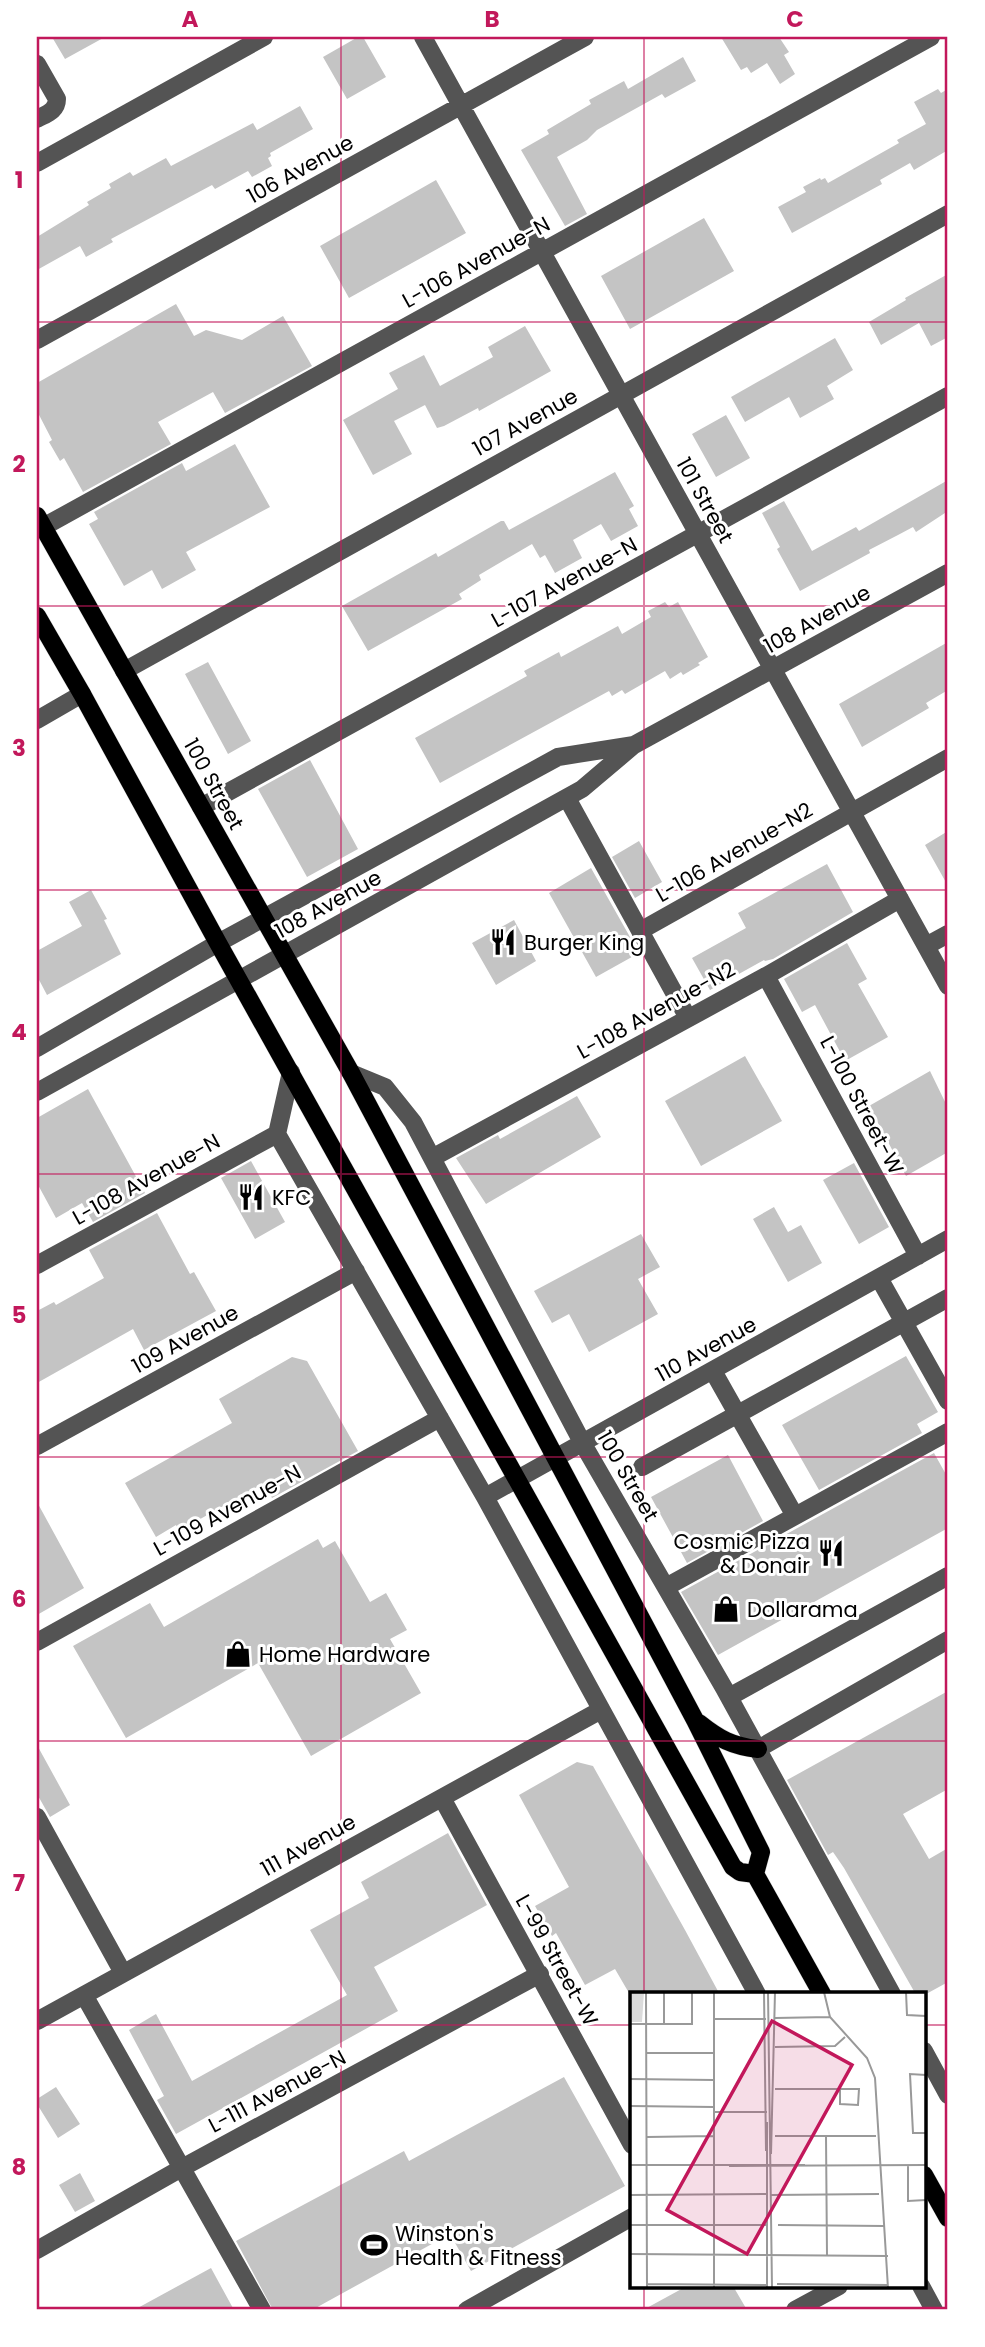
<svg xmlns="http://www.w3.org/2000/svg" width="985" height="2347" viewBox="0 0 985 2347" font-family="Poppins,sans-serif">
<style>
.building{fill:#c4c4c4}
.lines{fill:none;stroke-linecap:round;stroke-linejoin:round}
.major-casing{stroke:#dbdbdb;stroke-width:19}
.minor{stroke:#545454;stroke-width:18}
.major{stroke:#000;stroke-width:18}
.grid{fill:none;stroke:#c2185b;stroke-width:2;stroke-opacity:0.55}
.labels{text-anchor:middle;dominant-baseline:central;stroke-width:6;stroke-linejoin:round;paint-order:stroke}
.street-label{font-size:21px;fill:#000;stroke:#fff}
.poi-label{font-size:21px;fill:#000;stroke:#fff;text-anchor:start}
.inset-road{fill:none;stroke:#999;stroke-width:2}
.view{fill:#c2185b;fill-opacity:0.15;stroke:#c2185b;stroke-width:3.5}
.inset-edge{fill:none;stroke:#000;stroke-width:3.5}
.neatline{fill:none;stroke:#c2185b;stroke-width:2.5}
.grid-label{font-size:23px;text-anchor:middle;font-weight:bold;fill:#c2185b}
</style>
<rect width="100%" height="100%" fill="#fff"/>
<path class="building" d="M52,37H105L65,59Z
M358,37H363L386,77L347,99L323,57Z
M721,37H779L789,52L784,55L795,74L780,84L767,63L751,73L747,67L741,70Z
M683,57L696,81L665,98L662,94L597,130L587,140L557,157L587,214L565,226L521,150L549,134L547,130L591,104L589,100L624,81L628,89Z
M938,89L941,93L948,89V150L914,170L910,163L880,180L882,184L792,233L778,207L806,192L803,187L820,178L821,180L825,178L828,183L899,143L897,140L926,124L914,102Z
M300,106L313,129L270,153L271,156L268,158L272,166L252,177L248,171L215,189L212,185L111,239L113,242L86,257L80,246L37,270V237L89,205L87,202L111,188L109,184L130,172L133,176L166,158L171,166L253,123L257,130Z
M436,180L466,233L349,298L320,246Z
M704,218L734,271L630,329L601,276Z
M948,274V337L931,346L919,323L881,345L869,322L906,300L905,298Z
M176,304L194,336L206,330L242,340L283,316L312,366L225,413L213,392L158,422L171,444L83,492L64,458L60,461L49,442L52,440L37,411V383Z
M525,326L551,371L479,411L478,408L444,426L437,428L425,405L394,421L412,454L373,475L343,420L398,389L389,373L424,355L440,386L493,357L488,347Z
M835,338L853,370L827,386L834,399L800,418L789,397L745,422L731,397Z
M726,415L750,458L716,477L692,434Z
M235,444L270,507L186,552L196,570L162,589L152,570L124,586L89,524L98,519L94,512L182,463L186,471Z
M615,472L634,506L629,509L638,526L611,541L601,524L573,540L582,558L555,573L545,555L540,558L532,544L479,575L481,580L459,594L462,599L368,651L342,606L436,553L438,557L501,521H504L509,530Z
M948,480V511L916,532L913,527L898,535L869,550L870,553L800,591L777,549L780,547L762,513L784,501L812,551L856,527L859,531Z
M665,602L669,607L678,602L708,657L698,663L700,665L683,675L681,672L670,679L665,671L625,694L622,690L612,696L609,691L440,783L415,738L527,676L524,671L559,652L561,657L618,626L622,634L651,617L648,611Z
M948,642V690L926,703L929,708L862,747L839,704Z
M208,662L251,741L228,754L185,674Z
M310,760L358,849L307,877L258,789Z
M948,831V886L925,845Z
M639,841L662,882L635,898L612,857Z
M827,864L853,912L773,959L765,961L764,960L710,990L692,958L746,928L738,913Z
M591,868L639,953L596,977L549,893Z
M91,890L107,919L104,920L121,954L47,995L37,976V951L82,926L69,902Z
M514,920L536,961L496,985L472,943Z
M847,943L867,979L858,984L888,1037L845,1061L815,1005L802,1012L784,979Z
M745,1056L782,1121L701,1166L665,1101Z
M930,1071L948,1108V1152L906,1176L869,1106Z
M88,1089L145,1193L93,1222L82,1203L56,1218L37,1183V1118Z
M577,1096L601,1137L486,1204L456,1158L498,1135L500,1139Z
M251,1161L285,1222L255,1239L221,1178Z
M854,1163L889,1227L859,1244L823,1180Z
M774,1207L788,1232L801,1225L822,1263L788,1282L753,1219Z
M157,1213L190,1274L194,1272L216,1311L144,1350L133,1329L37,1383V1311L54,1302L56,1305L104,1278L89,1250Z
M641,1234L660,1267L638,1279L658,1314L589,1352L569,1314L552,1323L534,1291Z
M906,1356L938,1412L917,1424L922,1433L819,1490L782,1425Z
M292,1357L307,1361L358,1451L272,1498L264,1483L179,1531L176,1525L156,1537L125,1483L232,1423L219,1399Z
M934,1453L948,1478V1528L718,1655L681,1592Z
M728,1455L763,1521L687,1563L651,1497Z
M37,1502L84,1588L37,1615Z
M318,1539L323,1548L335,1541L370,1602L386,1593L407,1630L390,1639L421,1693L311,1756L258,1663L126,1738L73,1646L150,1603L164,1627Z
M948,1691V1789L903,1814L929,1859L948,1848V1982L928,1993H915L844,1868L833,1852L828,1855L787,1780Z
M37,1745L70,1805L50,1817L37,1794Z
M577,1762L593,1766L685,1930L719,1993H629L615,1969L585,1985L556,1933L552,1936L535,1906L569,1887L519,1795Z
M448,1833L487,1905L374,1967L398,2011L176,2134L157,2100L164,2096L129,2030L156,2014L192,2081L347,1995L310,1930L369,1898L361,1882Z
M564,2077L625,2186L471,2271L450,2234L312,2310H273L236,2241L404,2151L409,2161Z
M56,2087L80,2124L58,2138L37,2104V2099Z
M80,2173L95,2201L75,2212L59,2185Z
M211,2268L234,2310H134Z
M687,2286H733L747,2310H643Z"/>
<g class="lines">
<defs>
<path id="major" d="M37,516L351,1073L695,1720L761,1852L755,1874L822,1994
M37,616L82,694L218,943L733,1867L740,1872L755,1874
M699,1723C719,1739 732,1746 758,1749
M924,2175L948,2218"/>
</defs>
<use href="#major" class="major-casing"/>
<path class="minor" d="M423,37L948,986
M37,64L57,99C57,111 46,114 37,119
M37,163L264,37
M37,340L585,37
M43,527L931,37
M124,671L948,214
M37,720L82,694
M567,798L688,1018
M201,807L948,396
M640,931L948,758
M926,946L948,934
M766,976L918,1256
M37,1048L218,943L558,757L634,745
M291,1072L277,1134L485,1497L757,1994
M351,1073L385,1087L413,1122L583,1444L724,1688L892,1994
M37,1092L582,789L634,745L948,573
M432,1158L766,976L900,899
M37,1265L277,1134
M879,1278L948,1401
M713,1371L795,1516
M37,1446L356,1271
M642,1467L948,1298
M485,1497L948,1239
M666,1587L948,1432
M37,1642L440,1418
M729,1697L948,1576
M758,1749L948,1640
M442,1798L632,2145
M37,1817L123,1973
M84,1995L262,2310
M37,2021L601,1710
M924,2051L948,2095
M37,2250L180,2169L540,1974
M921,2286L934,2310
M467,2310L632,2217
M795,2310L839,2286"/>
<use href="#major" class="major"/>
</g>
<path class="grid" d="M341,37V2310M644,37V1994M37,322H948M37,606H948M37,890H948M37,1174H948M37,1457H948M37,1741H948M37,2025H632M924,2025H948M644,2286V2310"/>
<defs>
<symbol id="restaurant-bare" viewBox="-9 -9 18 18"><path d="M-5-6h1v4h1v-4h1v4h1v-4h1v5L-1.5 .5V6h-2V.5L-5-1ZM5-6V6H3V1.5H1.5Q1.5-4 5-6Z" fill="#000" stroke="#fff" stroke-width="2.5" paint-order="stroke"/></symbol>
<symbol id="shop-bare" viewBox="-9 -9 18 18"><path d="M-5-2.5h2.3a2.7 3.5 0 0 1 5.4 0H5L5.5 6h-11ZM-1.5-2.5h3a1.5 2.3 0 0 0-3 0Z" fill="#000" stroke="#fff" stroke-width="2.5" paint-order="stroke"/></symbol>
<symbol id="stadium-bare" viewBox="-9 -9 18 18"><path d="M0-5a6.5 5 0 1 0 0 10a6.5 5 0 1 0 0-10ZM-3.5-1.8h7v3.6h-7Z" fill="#000" stroke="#fff" stroke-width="2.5" paint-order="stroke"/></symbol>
</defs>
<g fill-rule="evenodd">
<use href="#restaurant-bare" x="484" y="923" width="38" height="38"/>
<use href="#restaurant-bare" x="232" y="1178" width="38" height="38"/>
<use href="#restaurant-bare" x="812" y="1534" width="38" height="38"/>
<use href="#shop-bare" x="707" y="1590" width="38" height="38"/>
<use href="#shop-bare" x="219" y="1635" width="38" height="38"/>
<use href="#stadium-bare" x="355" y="2226" width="38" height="38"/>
</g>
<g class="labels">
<g class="street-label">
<text transform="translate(300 169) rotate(-29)">106 Avenue</text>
<text transform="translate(476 262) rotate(-29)">L-106 Avenue-N</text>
<text transform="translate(525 422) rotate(-29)">107 Avenue</text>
<text transform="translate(705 500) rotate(61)">101 Street</text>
<text transform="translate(564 582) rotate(-29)">L-107 Avenue-N</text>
<text transform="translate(817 619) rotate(-29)">108 Avenue</text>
<text transform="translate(214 784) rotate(61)">100 Street</text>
<text transform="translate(734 852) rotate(-30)">L-106 Avenue-N2</text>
<text transform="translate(328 904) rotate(-29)">108 Avenue</text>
<text transform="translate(656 1010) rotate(-29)">L-108 Avenue-N2</text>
<text transform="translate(862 1105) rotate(62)">L-100 Street-W</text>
<text transform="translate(146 1179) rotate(-29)">L-108 Avenue-N</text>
<text transform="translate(185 1339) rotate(-29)">109 Avenue</text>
<text transform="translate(706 1349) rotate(-29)">110 Avenue</text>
<text transform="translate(628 1476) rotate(60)">100 Street</text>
<text transform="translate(227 1510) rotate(-29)">L-109 Avenue-N</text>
<text transform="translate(308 1845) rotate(-29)">111 Avenue</text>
<text transform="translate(557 1960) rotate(61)">L-99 Street-W</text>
<text transform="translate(277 2091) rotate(-28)">L-111 Avenue-N</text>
</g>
<g class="poi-label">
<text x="524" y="942">Burger King</text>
<text x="272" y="1197">KFC</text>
<text x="810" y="1541" text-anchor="end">Cosmic Pizza<tspan x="810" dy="24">&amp; Donair</tspan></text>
<text x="747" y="1609">Dollarama</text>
<text x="259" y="1654">Home Hardware</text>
<text x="395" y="2233">Winston's<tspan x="395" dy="24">Health &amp; Fitness</tspan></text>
</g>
</g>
<g transform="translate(630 1992)">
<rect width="296" height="296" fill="#fff"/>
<path d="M0,0H14L12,30H0Z" fill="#dbdbdb"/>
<path class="inset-road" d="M16,0L17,296M134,0L136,159M138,0L142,296M194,0L200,25L237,66L245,86L258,296M276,0L277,23L296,24M145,26L200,25M84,27H136M0,32H62V0M34,32V0M145,55L205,54L215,45M17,61H84M296,83L280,82L283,141H296M0,87L84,88M145,97H229L228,113L210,112V97M0,114L84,115M84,120H137M145,144H246M196,144L197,264M17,145L84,144M141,162L145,0M0,173H175M278,173V209L296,208M99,174L296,173M0,203L137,202M141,203L249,202M0,233H137M148,233L254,234M0,262L258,264M17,292L137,293M147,292L258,293M84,296V0M137,296V130"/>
<path class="view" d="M142,29L222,73L117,262L37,218Z"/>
<rect width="296" height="296" class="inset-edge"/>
</g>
<rect width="985" height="2347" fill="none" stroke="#ffffff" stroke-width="77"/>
<rect x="38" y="38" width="908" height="2270" class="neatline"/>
<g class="grid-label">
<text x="190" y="27">A</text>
<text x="492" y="27">B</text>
<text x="795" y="27">C</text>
<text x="19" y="188">1</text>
<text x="19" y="472">2</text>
<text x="19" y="756">3</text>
<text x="19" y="1040">4</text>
<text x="19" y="1323">5</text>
<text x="19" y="1607">6</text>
<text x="19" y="1891">7</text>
<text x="19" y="2175">8</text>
</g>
</svg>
